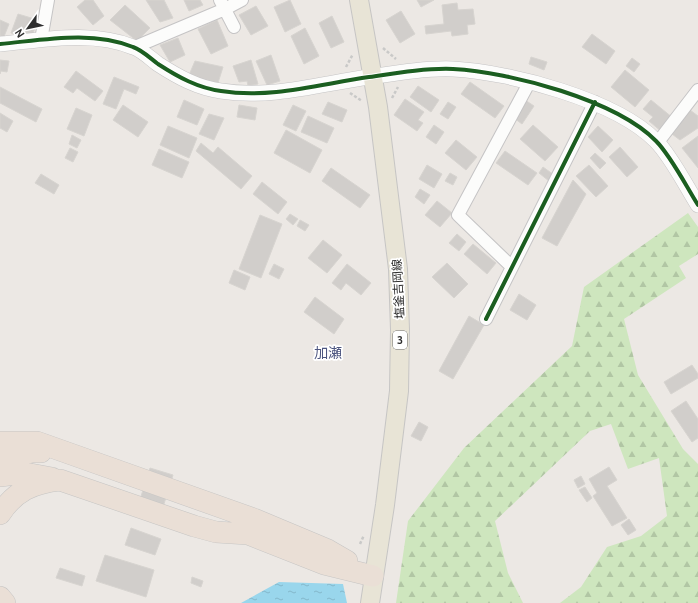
<svg xmlns="http://www.w3.org/2000/svg" width="698" height="603" viewBox="0 0 698 603" font-family="Cabin,'Noto Sans JP',sans-serif">
<style>
.forest{fill:url(#forest-firs)}
.water{fill:url(#water-ripples)}
.building{fill:#d1cecb;stroke:#d7d4d0}
.lines{fill:none;stroke-linecap:round;stroke-linejoin:round}
.minor-casing{stroke:#c5c4c5;stroke-width:14}
.tertiary-casing{stroke:#c5c4c5;stroke-width:16}
.primary-casing{stroke:#c6c5c4;stroke-width:20}
.motorway-casing{stroke:#c6c5c4;stroke-width:22}
.path{stroke:#c9c9c8;stroke-width:2.5;stroke-dasharray:3 2;stroke-linecap:butt}
.minor{stroke:#fcfcfb;stroke-width:12}
.tertiary{stroke:#fcfcfb;stroke-width:15}
.primary{stroke:#e8e4d6;stroke-width:18}
.motorway{stroke:#eadfd6;stroke-width:21}
.cycleway-casing{stroke:#fff;stroke-width:6}
.cycleway{stroke:#1b5e20;stroke-width:4}
.labels{text-anchor:middle;dominant-baseline:central;stroke-width:3.5;stroke-linejoin:round;paint-order:stroke}
.shield{fill:#fff;stroke:#6d6d6d;stroke-width:1}
.shield-label{font-size:11px;font-weight:bold;fill:#2e2e2e}
.street-label{font-size:12px;fill:#2e2e2e;stroke:#fff}
.quarter-label{font-size:14px;fill:#4d5680;stroke:#fff}
</style>
<defs>
<pattern id="forest-firs" width="22" height="20" patternUnits="userSpaceOnUse"><rect width="22" height="20" fill="#cee6be"/><path d="M5 1l3.5 6h-7zM16 11l3.5 6h-7z" fill="#b1c6a4"/></pattern>
<pattern id="water-ripples" width="26" height="14" patternUnits="userSpaceOnUse"><rect width="26" height="14" fill="#99d6ec"/><path d="M2 4q2-2 4 0t4 0M15 11q2-2 4 0t4 0" fill="none" stroke="#84b8cb"/></pattern>
</defs>
<rect width="100%" height="100%" fill="#ece8e4"/>
<path class="forest" d="M688,213L698,227V254L679,266L686,278L624,319L638,375L683,449L698,464V603H560L581,587L607,547L641,536L667,516L659,458L628,469L611,424L590,431L495,521L508,573L523,603H396L408,521L464,448L572,346L584,287Z"/>
<path class="water" d="M279,582L343,584L347,603H241Z"/>
<path class="building" d="M85,0H93L104,16L93,25L77,7Z
M146,0H164L173,18L160,22Z
M184,0H200L203,5L189,11Z
M290,0L301,24L285,32L274,7Z
M417,0H434L421,7Z
M457,3L458,10L473,9L475,24L467,25L468,34L452,36L451,31L426,34L425,26L444,24L442,5Z
M125,5L150,28L137,41L110,20Z
M256,6L268,26L251,35L239,15Z
M401,11L415,34L400,43L386,20Z
M18,14L38,20L32,36L11,33Z
M332,16L344,42L331,48L319,23Z
M0,20L9,24L3,39L0,38Z
M217,20L228,46L211,54L198,29Z
M305,28L319,56L304,64L291,36Z
M592,34L615,51L606,64L582,47Z
M178,38L185,55L170,62L160,45Z
M271,55L280,81L267,85L256,61Z
M531,57L547,62L544,70L529,64Z
M632,58L640,64L634,72L626,66Z
M0,60L9,61L7,72L1,71L0,74Z
M251,60L258,84L248,86L247,81L239,82L233,66Z
M195,61L223,67L217,86L189,75Z
M625,70L649,90L635,107L611,87Z
M76,71L103,91L95,101L77,88L73,93L64,87Z
M114,77L139,87L136,94L124,89L116,109L103,104Z
M470,82L504,106L495,118L461,94Z
M418,86L439,100L431,112L410,97Z
M0,87L42,109L36,122L0,103Z
M405,99L424,112L418,120L423,123L417,131L394,115Z
M184,100L204,109L197,125L177,117Z
M525,100L534,106L522,124L514,118Z
M651,100L673,118L662,132L649,121L653,117L643,109Z
M328,102L347,110L342,122L322,114Z
M448,102L456,107L448,119L440,114Z
M123,105L148,122L138,137L113,120Z
M239,105L257,108L255,120L237,117Z
M293,105L306,111L296,131L283,125Z
M76,108L92,115L84,136L67,129Z
M690,110L698,116V128L680,140L672,134Z
M0,113L13,121L7,132L0,128Z
M209,114L224,118L214,140L199,134Z
M308,116L334,128L327,143L301,132Z
M434,125L444,132L436,144L426,137Z
M533,125L558,147L545,161L520,139Z
M168,126L197,138L189,158L160,145Z
M598,126L613,140L602,152L588,137Z
M286,130L322,150L310,173L274,153Z
M72,135L81,140L77,148L69,144Z
M698,136V168L682,148Z
M456,140L477,157L466,170L445,153Z
M201,143L213,153L218,147L252,176L241,189L196,151Z
M620,147L638,167L627,177L609,157Z
M70,148L78,152L73,162L65,158Z
M159,149L189,162L182,178L152,165Z
M505,151L537,173L528,185L496,163Z
M595,153L606,163L600,169L590,158Z
M427,165L442,174L434,188L419,179Z
M589,165L608,186L596,197L576,176Z
M543,167L554,175L549,181L539,173Z
M331,168L370,195L360,208L322,181Z
M450,173L457,177L453,185L445,181Z
M41,174L59,185L54,194L35,183Z
M573,180L586,194L557,246L542,238Z
M262,182L287,202L278,214L253,194Z
M420,189L430,195L424,204L415,197Z
M437,201L452,213L440,227L425,215Z
M290,214L298,219L293,225L286,219Z
M260,215L282,224L261,278L239,269Z
M300,220L309,225L305,231L297,226Z
M457,234L466,242L459,251L449,243Z
M323,240L342,255L327,273L308,258Z
M473,244L496,263L487,274L464,254Z
M447,263L468,284L454,298L432,277Z
M274,264L284,269L279,279L269,274Z
M347,264L371,283L361,295L346,283L341,290L332,283Z
M234,270L250,277L245,290L229,283Z
M519,294L536,305L527,320L510,310Z
M315,297L344,319L334,334L304,312Z
M469,316L484,325L453,379L439,371Z
M692,365L698,374V378L671,394L664,382Z
M686,401L698,419V438L692,442L671,411Z
M419,422L428,427L421,441L411,436Z
M609,467L617,480L607,486L627,518L612,526L593,496L597,493L589,479Z
M150,468L173,475L159,520L136,512Z
M581,476L585,484L578,488L574,480Z
M585,487L592,498L587,502L579,490Z
M629,519L636,530L628,535L621,525Z
M131,528L161,539L155,555L125,545Z
M105,555L154,570L146,597L96,581Z
M60,568L85,576L82,586L56,578Z
M192,577L203,581L201,587L191,583Z"/>
<g class="lines">
<defs>
<path id="minor" d="M220,0L234,27
M41,40L48,0
M135,47L225,9L242,0
M658,142L698,90
M512,267L458,215L529,83
M486,319L595,102"/>
<path id="tertiary" d="M0,44C43,40 92,30 133,47C142,50 150,58 158,64C178,77 198,88 221,91C271,99 320,84 369,77C396,73 426,68 453,69C510,72 616,100 656,141C671,156 686,186 698,205"/>
<path id="primary" d="M359,0L378,107L398,269L400,330L399,391L385,505L370,603"/>
<path id="motorway" d="M0,442H37L254,519L328,550L347,561
M0,459L32,452H41
M0,476L25,473L52,478
M0,514C15,491 33,483 60,480L194,526L216,532L248,534L324,564L373,576
M0,597L5,603"/>
</defs>
<use href="#minor" class="minor-casing"/>
<use href="#tertiary" class="tertiary-casing"/>
<use href="#primary" class="primary-casing"/>
<use href="#motorway" class="motorway-casing"/>
<path class="path" d="M383,48L396,59
M346,67L353,54
M350,93L362,101
M392,98L398,87
M360,544L364,535"/>
<use href="#minor" class="minor"/>
<use href="#tertiary" class="tertiary"/>
<use href="#primary" class="primary"/>
<use href="#motorway" class="motorway"/>
<defs>
<path id="cycleway" d="M0,44C43,40 92,30 133,47C142,50 150,58 158,64C178,77 198,88 221,91C271,99 320,84 369,77C396,73 426,68 453,69C510,72 616,100 656,141C671,156 686,186 698,205
M486,319L595,102"/>
</defs>
<use href="#cycleway" class="cycleway-casing"/>
<use href="#cycleway" class="cycleway"/>
</g>
<g class="labels">
<rect class="shield" x="393" y="331" width="14" height="18" rx="3"/>
<g class="shield-label">
<text x="400" y="340">3</text>
</g>
<g class="street-label">
<text transform="translate(398 289) rotate(-93)">塩釜吉岡線</text>
</g>
<g class="quarter-label">
<text x="328" y="353">加瀬</text>
</g>
</g>
<g transform="translate(28 28) rotate(237)" stroke="#ffffff" stroke-width="3" paint-order="stroke">
<path d="M0-3L7 15L0 10L-7 15Z" fill="#2e2e2e"/>
<text y="-6" font-size="11" font-weight="bold" text-anchor="middle" fill="#2e2e2e">N</text>
</g>
</svg>
